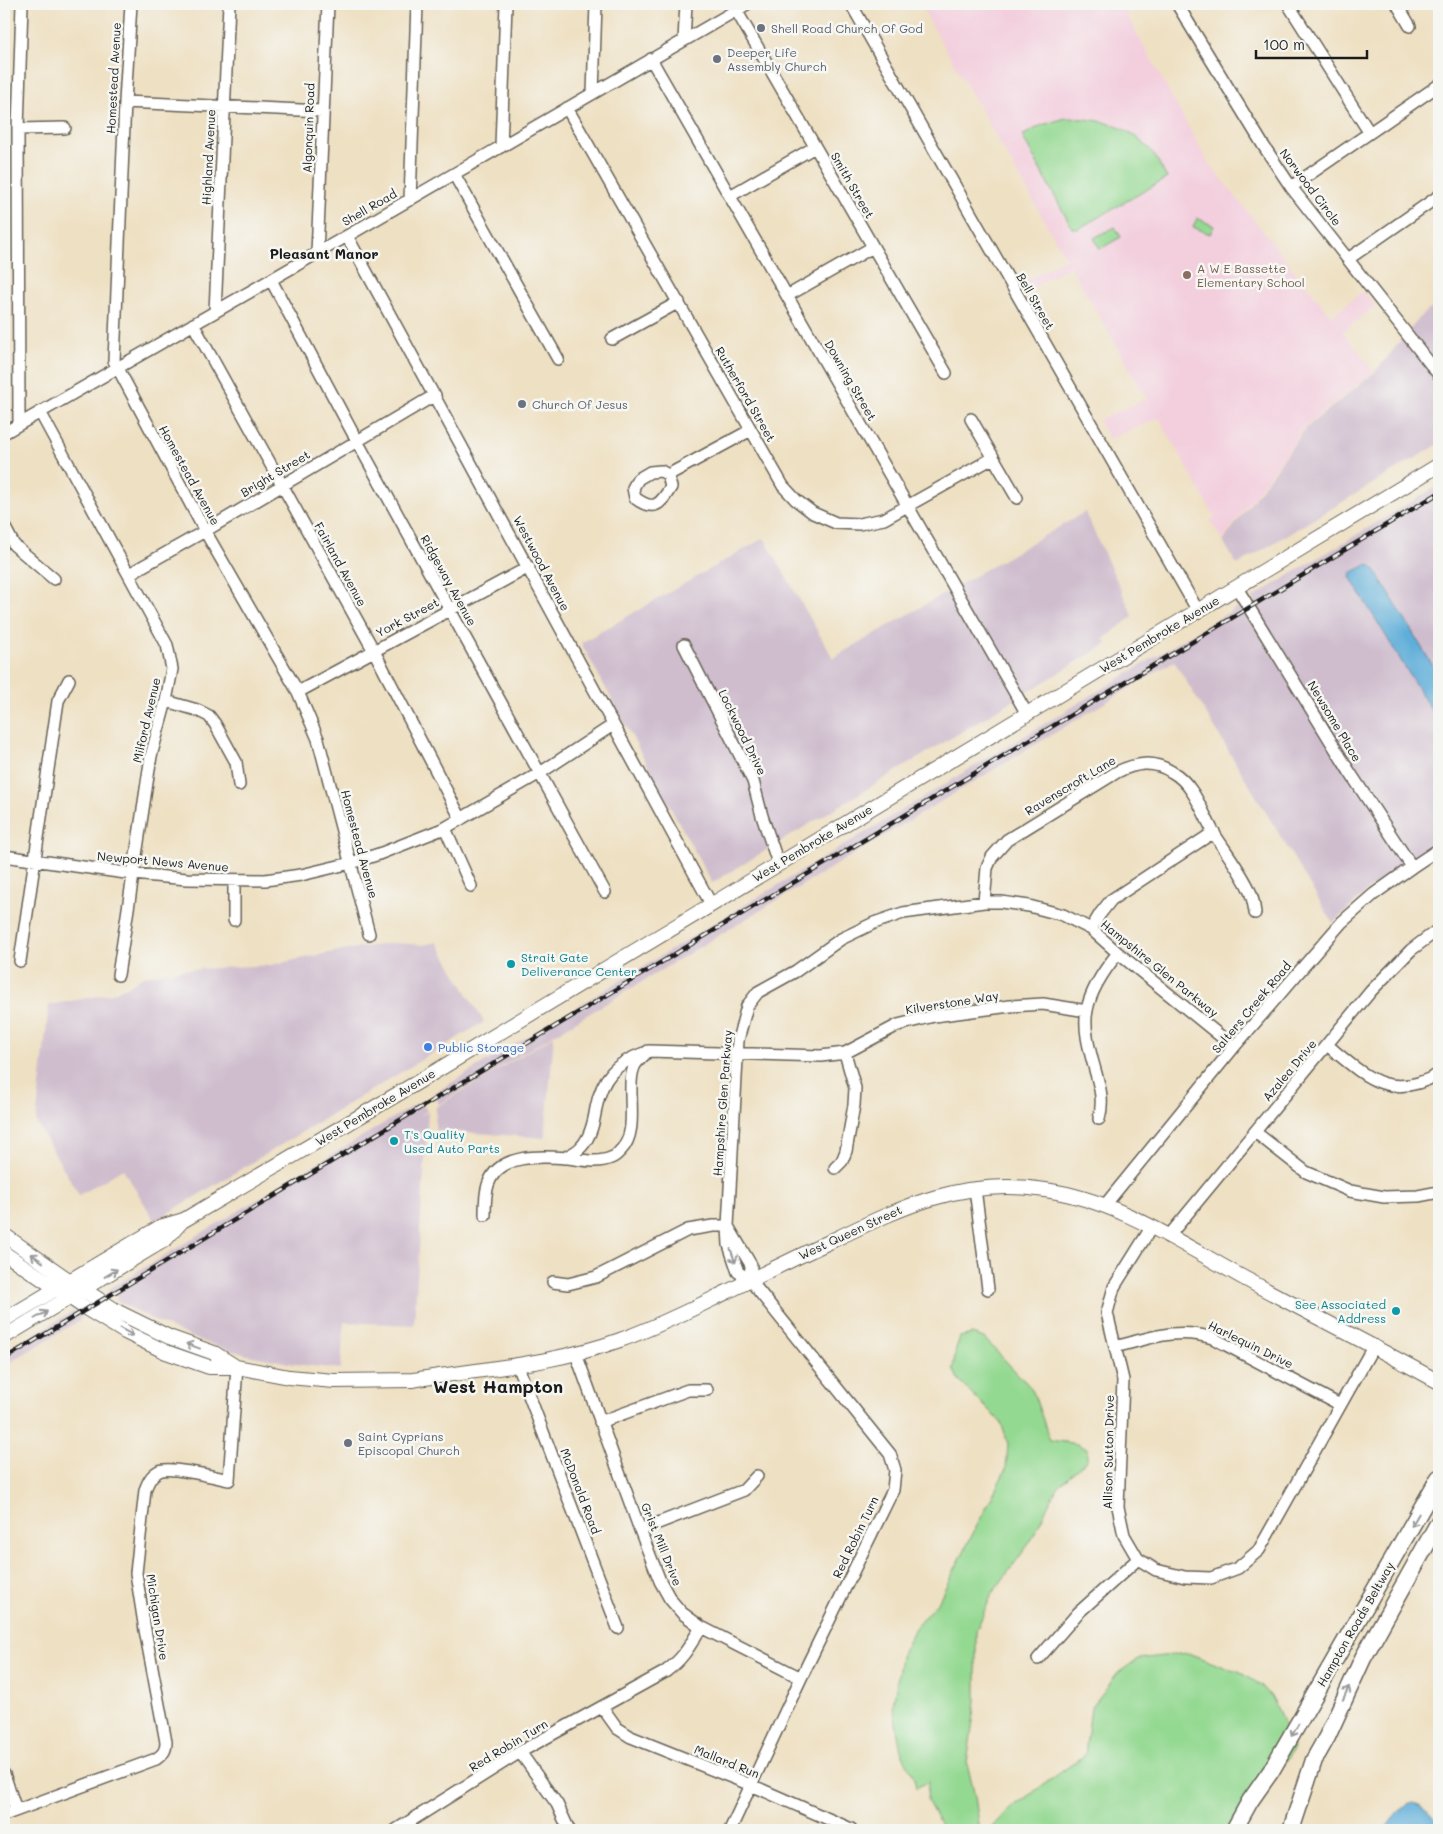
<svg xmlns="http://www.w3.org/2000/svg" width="1443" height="1834" viewBox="0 0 1443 1834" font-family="Mali,sans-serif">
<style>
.built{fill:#f3cfde}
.industrial{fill:#cfbdce}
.green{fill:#94d992;stroke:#587a57}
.water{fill:#5eaed9;stroke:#3d657a}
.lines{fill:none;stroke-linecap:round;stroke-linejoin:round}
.minor-casing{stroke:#666156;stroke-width:14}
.major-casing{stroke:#666156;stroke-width:16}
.highway-casing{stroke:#666156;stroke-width:19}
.minor{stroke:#fff;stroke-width:11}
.major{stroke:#fff;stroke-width:14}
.highway{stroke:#fff;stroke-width:16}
.rail-casing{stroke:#1c1c1c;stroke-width:4.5}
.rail{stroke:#f6f6f2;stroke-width:2.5;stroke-dasharray:8;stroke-linecap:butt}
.oneway{stroke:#999}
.worship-dot{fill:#6b7280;stroke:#f6f6f2;stroke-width:2}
.education-dot{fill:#8d6e63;stroke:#f6f6f2;stroke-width:2}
.culture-dot{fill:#0f9aa8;stroke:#f6f6f2;stroke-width:2}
.shop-dot{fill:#3f7fe0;stroke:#f6f6f2;stroke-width:2}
.labels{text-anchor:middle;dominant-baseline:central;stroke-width:5;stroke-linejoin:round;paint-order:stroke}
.worship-label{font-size:12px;fill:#5b616d;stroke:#f6f6f2;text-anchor:start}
.street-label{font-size:12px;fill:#1c1c1c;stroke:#f6f6f2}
.education-label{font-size:12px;fill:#785e54;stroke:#f6f6f2;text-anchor:start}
.culture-label{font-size:12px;fill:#0d838f;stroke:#f6f6f2;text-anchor:start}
.shop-label{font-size:12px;fill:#366cbe;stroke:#f6f6f2;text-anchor:start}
.neighbourhood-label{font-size:14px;font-weight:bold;fill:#1c1c1c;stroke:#f6f6f2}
.district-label{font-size:18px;font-weight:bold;fill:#1c1c1c;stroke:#f6f6f2}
</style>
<rect width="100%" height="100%" fill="#f6f6f2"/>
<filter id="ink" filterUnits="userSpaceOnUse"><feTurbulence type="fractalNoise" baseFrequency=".02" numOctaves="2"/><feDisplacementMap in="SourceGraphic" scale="10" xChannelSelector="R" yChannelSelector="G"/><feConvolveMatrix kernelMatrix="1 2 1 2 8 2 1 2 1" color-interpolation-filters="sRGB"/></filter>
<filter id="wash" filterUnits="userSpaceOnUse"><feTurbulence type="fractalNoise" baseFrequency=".0096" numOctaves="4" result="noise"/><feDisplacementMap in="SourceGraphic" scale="20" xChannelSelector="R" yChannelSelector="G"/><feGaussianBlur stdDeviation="1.12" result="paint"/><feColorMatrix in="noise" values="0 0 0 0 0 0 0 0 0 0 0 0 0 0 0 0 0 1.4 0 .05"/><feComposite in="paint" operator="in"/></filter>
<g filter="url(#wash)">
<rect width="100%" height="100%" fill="#eee0c2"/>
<path class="built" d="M993,4H1121L1207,161L1331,316L1363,291L1375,306L1343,332L1374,371L1305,427L1222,540L1210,520L1215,517L1159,418L1109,439L1098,420L1147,399L1070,266L1025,292L1020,284L1066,258L921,6L986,8Z"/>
<path class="industrial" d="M1439,303V444L1237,565L1223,541L1306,428L1375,372L1422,315Z
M1439,485V843L1384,878L1367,891L1333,923L1174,661L439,1104L433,1094L1239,606L1245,616L1258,608L1252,598Z
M1085,512L1133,616L1104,639L1108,643L712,883L581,643L764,538L833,658Z
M437,942L484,1022L155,1221L123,1169L79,1195L36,1122L49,1005L109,994L127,987L143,976L179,970L271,965L348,949L397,943L423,945Z
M554,1036L545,1138L435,1130L436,1107Z
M421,1101L427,1111L418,1117L428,1112L414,1325L344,1322L341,1369L294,1364L247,1355L201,1341L157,1322L115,1300L118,1297L107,1290Z
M73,1311L83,1318L4,1366V1353Z"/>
<path class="green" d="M1066,118C1101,119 1127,124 1151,151C1158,159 1162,170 1167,178L1078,229L1072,228L1022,136L1042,125Z
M1197,218L1214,226L1210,234L1193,227Z
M1115,227L1121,237L1100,249L1094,238Z
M972,1334L984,1338L1032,1389L1050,1440L1077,1444L1087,1449V1460L1057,1487L1031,1541L992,1594L976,1631V1701L967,1763L975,1797L980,1830H943L927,1800L928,1782L916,1788L914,1778L901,1751L893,1706L901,1656L915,1628L939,1600L1006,1469L1008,1444L1001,1422L959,1381L953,1369L956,1348L960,1337Z
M1188,1653L1227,1668L1239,1671L1262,1686L1273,1699L1294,1748L1241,1830H990L1011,1808L1085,1755L1091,1708L1118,1673L1138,1659Z"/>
<path class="water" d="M1368,564L1373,567L1439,676V723L1350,577L1351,573Z
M1414,1803C1426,1807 1438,1817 1439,1830L1409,1828L1408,1830H1385C1390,1821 1403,1804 1414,1803Z"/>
</g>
<g filter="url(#ink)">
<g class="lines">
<defs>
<path id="minor" d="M131,4L125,102L114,361L205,531L298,692L318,739L369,934
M851,4L1198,611
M1177,4L1263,145L1291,187L1439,375
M1288,4L1369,132
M1397,4L1410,26
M736,10L946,373
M684,40L686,4
M651,59L1027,714
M593,93L596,4
M125,102L322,111
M567,108L783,486L796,500L813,513L836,523L859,524L884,519L993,458
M18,129L65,128
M501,147L506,4
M454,174L558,359
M1291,187L1439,85
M730,196L815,147
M410,200L417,4
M347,236C470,458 589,682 711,904
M317,253L328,4
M1348,259L1439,196
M271,280L357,441L605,892
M787,296L873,247
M215,312L229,4
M193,324L374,651L461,819
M612,339L679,302
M40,412L167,645L172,669L166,701L151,756L118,975
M971,419L1017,498
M19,424L18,129L22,4
M4,433L347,236L747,4
M668,475L661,471L650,472L638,479L633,488L635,498C654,512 660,505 671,487L668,475L751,430
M4,526L14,545L54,579
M129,574L205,531L435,395
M1237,588L1349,771L1412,867
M684,645L753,781L762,816L778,863
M298,692L529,567
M166,701L197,710L209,716L215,724L236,762L239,785
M445,828L471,886
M4,856L133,874L187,879L265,880L301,875L351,863L379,854L445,828L540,773L613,725
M234,880V920
M984,902L987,868L992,857L1007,840L1117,772C1136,763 1153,760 1172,772C1194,784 1203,814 1215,835C1226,852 1239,869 1248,887C1252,895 1254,904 1255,913
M1091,929L1100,914L1111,900L1214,832
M20,961L58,701L69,680
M1327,1045C1365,1076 1389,1102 1439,1074
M1099,1119C1104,1101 1100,1087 1095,1070C1090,1052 1083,1029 1087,1010C1091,989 1105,969 1118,953
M1255,1132L1306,1172L1350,1191L1384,1197L1418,1196L1439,1192
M564,1158C570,1155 577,1152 581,1147C591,1137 594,1121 596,1108C602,1077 616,1063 644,1053
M835,1168L842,1161L846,1151L854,1105L855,1088L845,1053
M975,1189L988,1289
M1105,1205L1234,1047L1342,922L1374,894L1412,867L1439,849
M485,1215C485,1206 485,1194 488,1185C498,1153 541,1156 568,1158C582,1160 599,1164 613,1157C616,1156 619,1152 621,1150C641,1131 624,1085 635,1065C638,1060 645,1055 648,1051L821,1056L845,1053L898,1025L934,1016L1010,1006L1043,1004L1087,1011
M729,1228L751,1265L750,1280
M1151,1228L1114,1287L1107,1313L1123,1380L1118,1507L1124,1535L1138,1559L1156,1570L1185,1577L1211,1578L1238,1568L1259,1550L1373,1347
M1168,1237L1371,991L1411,950L1439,929
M553,1282L568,1284L596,1277L688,1230L713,1226H728
M1115,1347C1150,1338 1177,1327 1213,1338L1340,1405
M576,1354L640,1530L660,1581L670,1599L682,1613L701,1627L801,1678
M517,1364L618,1628
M600,1422L688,1390H707
M640,1530L744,1490L757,1476
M1038,1659L1078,1613L1138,1559
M602,1707L617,1728L631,1737L751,1785L851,1829
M520,1752L557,1804L569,1830
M4,1774L16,1810
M4,1815L156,1759C163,1754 166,1751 166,1742L145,1630L136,1573L145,1490C148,1482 151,1475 159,1471C169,1466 215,1477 229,1480L237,1367
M396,1830L520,1752L665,1672C684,1658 689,1647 701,1627
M730,1830L801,1678L893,1490L895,1470L890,1454L750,1280L738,1272L729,1245L728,1226L738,1040L747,1006L758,992L796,971L841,939L874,923L903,913L984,902H1001L1029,906L1063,915L1091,929L1118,953L1234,1047"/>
<path id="major" d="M4,1235L70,1281L118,1312L169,1337L214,1353L236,1367
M4,1253L87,1309L125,1332L166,1352L209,1367H237L289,1377L334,1381L413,1380C481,1369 555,1364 620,1340C657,1327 692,1309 727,1292C760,1275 793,1259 827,1243C900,1208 961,1177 1045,1190C1117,1200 1180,1243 1242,1277C1308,1313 1374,1346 1439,1382
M4,1320L160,1227L184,1220L418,1082L1439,465
M4,1337L166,1239L183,1220"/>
<path id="highway" d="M1234,1830L1250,1801L1271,1771L1439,1478
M1291,1830L1314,1760L1327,1737L1363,1658L1439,1522"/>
</defs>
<use href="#minor" class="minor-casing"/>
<use href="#major" class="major-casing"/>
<use href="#highway" class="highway-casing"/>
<use href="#minor" class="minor"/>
<use href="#major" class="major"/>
<use href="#highway" class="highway"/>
<defs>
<path id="rail" d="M4,1359L1439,493"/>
</defs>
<use href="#rail" class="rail-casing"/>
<use href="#rail" class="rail"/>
</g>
<defs><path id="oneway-shaft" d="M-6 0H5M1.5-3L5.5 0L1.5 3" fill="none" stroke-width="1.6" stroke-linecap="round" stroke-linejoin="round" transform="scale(1.25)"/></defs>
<g class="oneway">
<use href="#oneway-shaft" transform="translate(733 1256) rotate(71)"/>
<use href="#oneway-shaft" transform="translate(37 1258) rotate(-144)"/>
<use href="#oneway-shaft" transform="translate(111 1273) rotate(-31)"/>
<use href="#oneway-shaft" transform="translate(41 1315) rotate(-30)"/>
<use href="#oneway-shaft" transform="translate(127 1332) rotate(28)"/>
<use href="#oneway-shaft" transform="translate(193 1346) rotate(-160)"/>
<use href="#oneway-shaft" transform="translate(1415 1520) rotate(120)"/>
<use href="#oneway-shaft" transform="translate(1346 1693) rotate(-65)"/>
<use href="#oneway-shaft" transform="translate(1295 1730) rotate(120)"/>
</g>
</g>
<g class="worship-dot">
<circle cx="761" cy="28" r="5"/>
<circle cx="717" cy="59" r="5"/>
<circle cx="522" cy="404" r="5"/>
<circle cx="348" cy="1443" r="5"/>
</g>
<circle class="education-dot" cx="1187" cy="275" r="5"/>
<g class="culture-dot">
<circle cx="511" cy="964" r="5"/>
<circle cx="394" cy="1141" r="5"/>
<circle cx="1396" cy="1311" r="5"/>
</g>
<circle class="shop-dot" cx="428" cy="1047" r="5"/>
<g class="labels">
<g class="worship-label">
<text x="771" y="28">Shell Road Church Of God</text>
<text x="727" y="52">Deeper Life<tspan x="727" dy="14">Assembly Church</tspan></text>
<text x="532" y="404">Church Of Jesus</text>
<text x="358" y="1436">Saint Cyprians<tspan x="358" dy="14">Episcopal Church</tspan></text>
</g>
<g class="street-label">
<text transform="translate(113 78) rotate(-87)">Homestead Avenue</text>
<text transform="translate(308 128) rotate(-88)">Algonquin Road</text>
<text transform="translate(208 157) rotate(-87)">Highland Avenue</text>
<text transform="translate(853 185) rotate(60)">Smith Street</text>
<text transform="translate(1311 187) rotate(53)">Norwood Circle</text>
<text transform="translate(369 207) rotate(-30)">Shell Road</text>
<text transform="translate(1036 301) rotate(60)">Bell Street</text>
<text transform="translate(851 380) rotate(60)">Downing Street</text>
<text transform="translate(746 394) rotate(60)">Rutherford Street</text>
<text transform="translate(275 473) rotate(-31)">Bright Street</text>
<text transform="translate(190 475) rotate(61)">Homestead Avenue</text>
<text transform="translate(542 563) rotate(62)">Westwood Avenue</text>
<text transform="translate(341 564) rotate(61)">Fairland Avenue</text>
<text transform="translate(449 580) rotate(61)">Ridgeway Avenue</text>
<text transform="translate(407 617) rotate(-28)">York Street</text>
<text transform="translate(1159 634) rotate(-31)">West Pembroke Avenue</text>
<text transform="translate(146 720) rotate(-77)">Milford Avenue</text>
<text transform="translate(1335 721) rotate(59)">Newsome Place</text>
<text transform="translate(743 732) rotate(64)">Lockwood Drive</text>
<text transform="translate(1070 785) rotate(-31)">Ravenscroft Lane</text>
<text transform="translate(812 843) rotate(-31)">West Pembroke Avenue</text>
<text transform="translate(360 844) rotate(75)">Homestead Avenue</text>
<text transform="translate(163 861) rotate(5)">Newport News Avenue</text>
<text transform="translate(1160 968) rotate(39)">Hampshire Glen Parkway</text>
<text transform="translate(952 1002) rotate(-9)">Kilverstone Way</text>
<text transform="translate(1251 1007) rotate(-50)">Salters Creek Road</text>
<text transform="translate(1289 1070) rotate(-50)">Azalea Drive</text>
<text transform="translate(722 1103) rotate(-86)">Hampshire Glen Parkway</text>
<text transform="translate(375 1107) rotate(-31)">West Pembroke Avenue</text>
<text transform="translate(850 1232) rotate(-25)">West Queen Street</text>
<text transform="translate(1251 1344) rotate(26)">Harlequin Drive</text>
<text transform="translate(1108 1452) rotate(-89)">Allison Sutton Drive</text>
<text transform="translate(581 1491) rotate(69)">McDonald Road</text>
<text transform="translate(855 1537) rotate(-64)">Red Robin Turn</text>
<text transform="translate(662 1544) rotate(68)">Grist Mill Drive</text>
<text transform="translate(158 1617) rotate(81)">Michigan Drive</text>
<text transform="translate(1355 1624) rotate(-60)">Hampton Roads Beltway</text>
<text transform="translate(508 1745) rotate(-31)">Red Robin Turn</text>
<text transform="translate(727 1761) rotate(22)">Mallard Run</text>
</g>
<g class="education-label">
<text x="1197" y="268">A W E Bassette<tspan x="1197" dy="14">Elementary School</tspan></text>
</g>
<g class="culture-label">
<text x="521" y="957">Strait Gate<tspan x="521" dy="14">Deliverance Center</tspan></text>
<text x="404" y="1134">T's Quality<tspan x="404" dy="14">Used Auto Parts</tspan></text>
<text x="1386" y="1304" text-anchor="end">See Associated<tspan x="1386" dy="14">Address</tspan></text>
</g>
<g class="shop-label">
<text x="438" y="1047">Public Storage</text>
</g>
<g class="neighbourhood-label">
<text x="324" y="253">Pleasant Manor</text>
</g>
<g class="district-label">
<text x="498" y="1386">West Hampton</text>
</g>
</g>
<rect width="1443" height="1834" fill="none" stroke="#f6f6f2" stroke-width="20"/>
<path d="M1256 50v8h111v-8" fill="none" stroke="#1c1c1c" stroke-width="2.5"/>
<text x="1263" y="50" font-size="15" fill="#1c1c1c" stroke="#f6f6f2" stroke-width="4" paint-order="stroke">100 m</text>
</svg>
